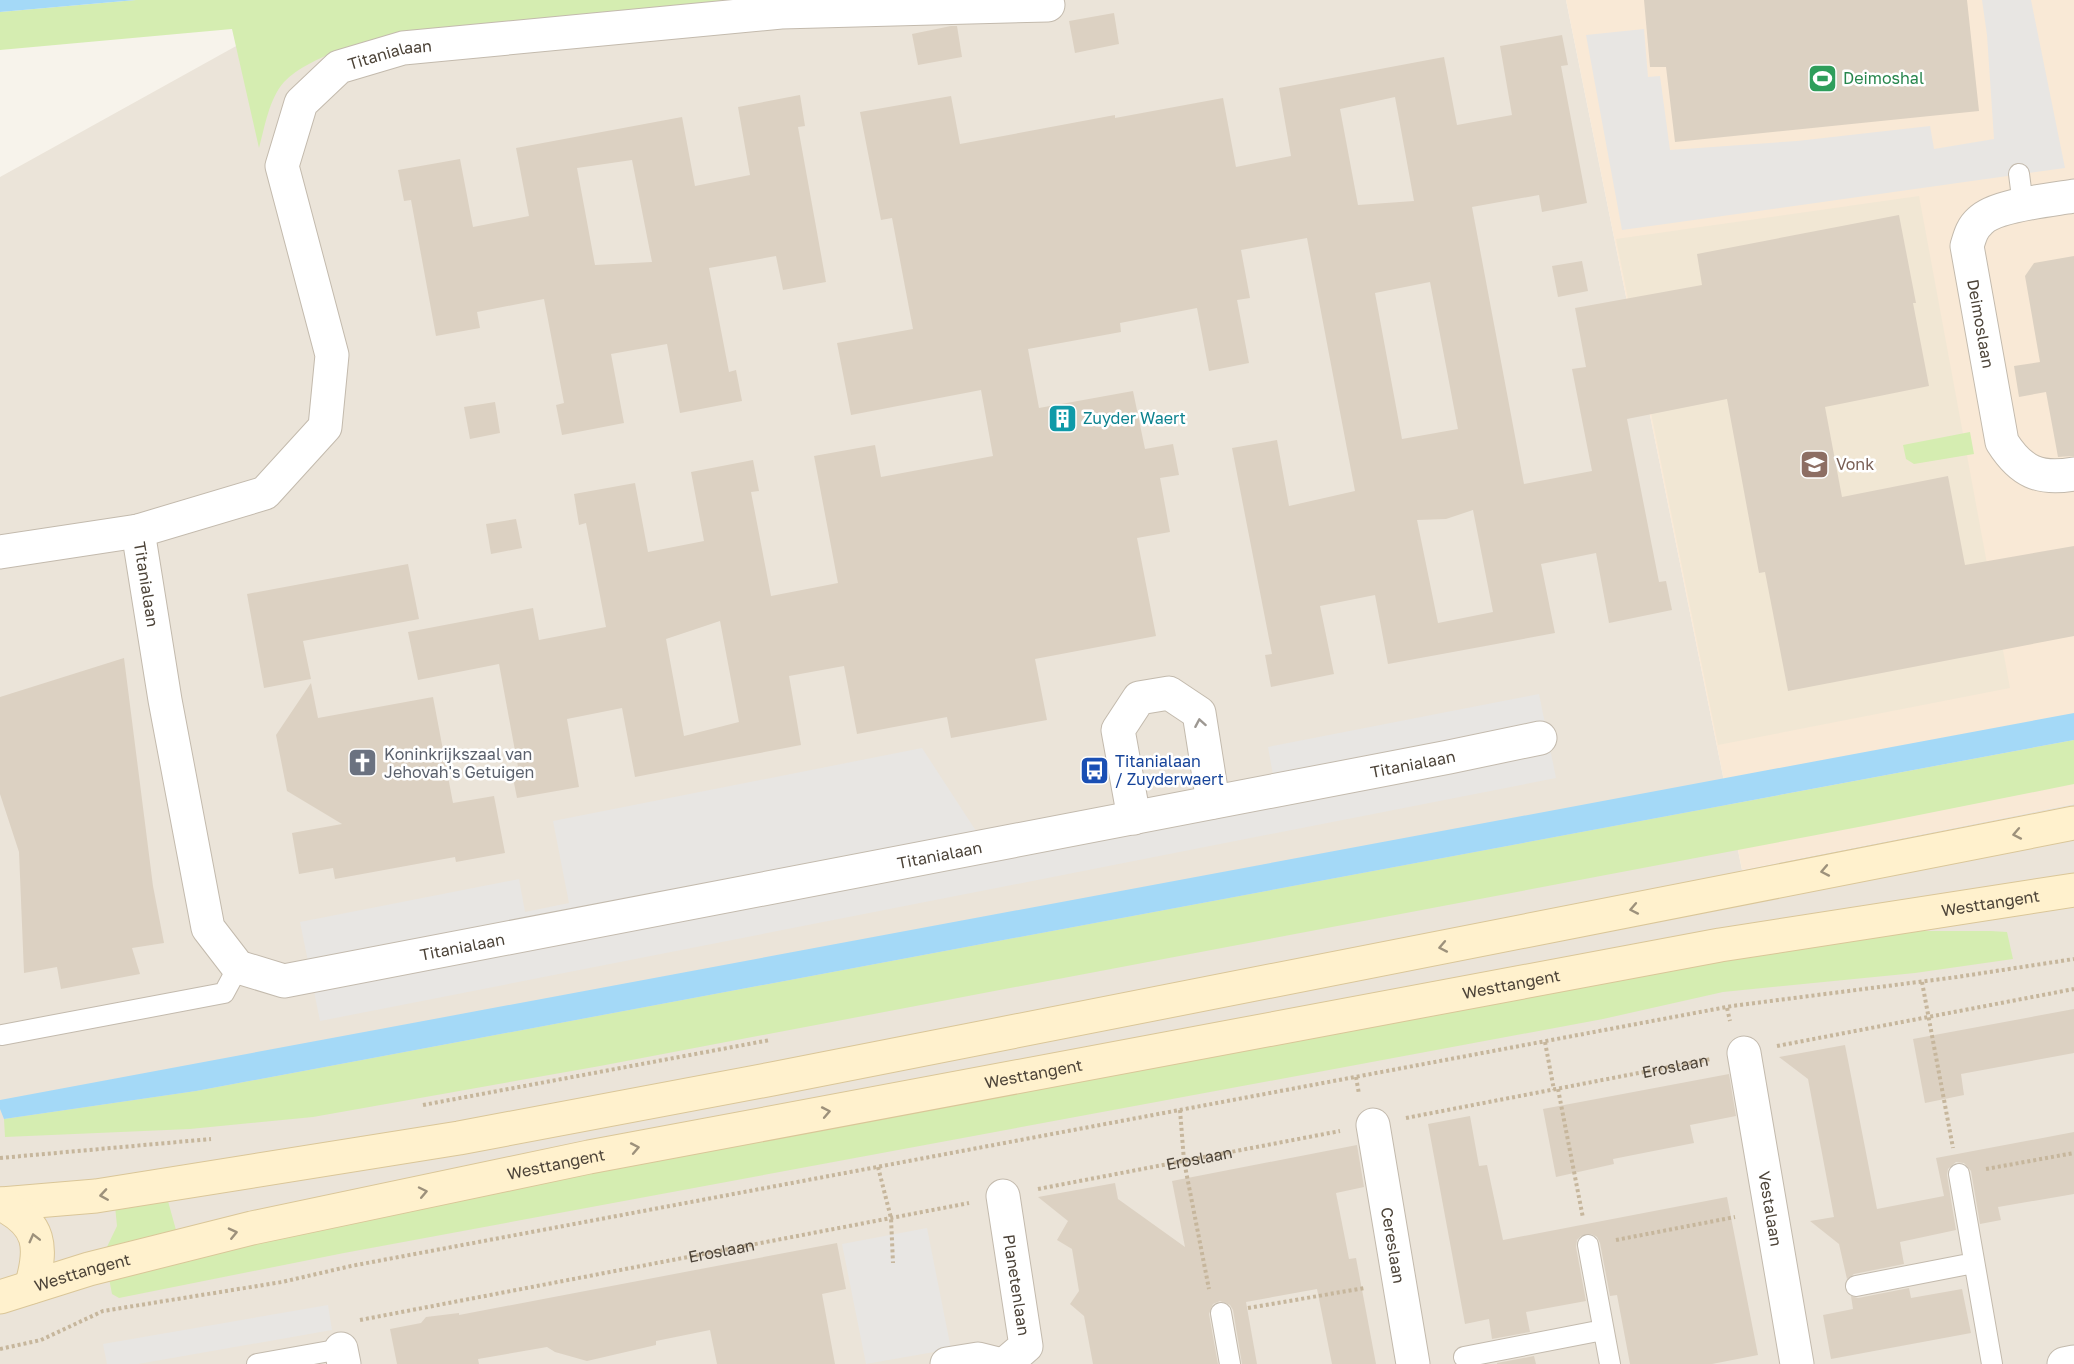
<svg xmlns="http://www.w3.org/2000/svg" width="2074" height="1364" viewBox="0 0 2074 1364" font-family="'Golos Text',sans-serif">
<style>
.residential{fill:#ebe4d9}
.commercial{fill:#f9e9d6}
.education{fill:#f1e7d4}
.green{fill:#d5edb1}
.parking{fill:#e8e6e3}
.water{fill:#a4d9f7}
.building{fill:#dcd1c2;fill-rule:evenodd}
.lines{fill:none;stroke-linecap:round;stroke-linejoin:round}
.lane-casing{stroke:#c3baad;stroke-width:22}
.street-casing{stroke:#c3baad;stroke-width:35}
.secondary-casing{stroke:#dac698;stroke-width:35}
.path{stroke:#c6b69c;stroke-width:4;stroke-dasharray:3 3;stroke-linecap:butt}
.lane{stroke:#fff;stroke-width:20}
.street{stroke:#fff;stroke-width:33}
.secondary{stroke:#fff1cd;stroke-width:33}
.oneway{stroke:#9d9892}
.oneway2{stroke:#9d917b}
.labels{text-anchor:middle;dominant-baseline:central;stroke-width:5;stroke-linejoin:round;paint-order:stroke}
.street-label{font-size:16px;fill:#4c4338;stroke:#fff}
.leisure-label{font-size:16px;fill:#27864d;stroke:#fff;text-anchor:start}
.culture-label{font-size:16px;fill:#0d838f;stroke:#fff;text-anchor:start}
.education-label{font-size:16px;fill:#785e54;stroke:#fff;text-anchor:start}
.worship-label{font-size:16px;fill:#5b616d;stroke:#fff;text-anchor:start}
.transit-label{font-size:16px;fill:#164399;stroke:#fff;text-anchor:start}
</style>
<rect width="100%" height="100%" fill="#f7f3eb"/>
<path class="residential" d="M319,0H1566L1742,870L2074,804V1364H0V177Z"/>
<path class="commercial" d="M1566,0H2074V804L1742,870Z"/>
<path class="education" d="M1919,196L2010,688L1718,745L1616,239Z"/>
<path class="green" d="M136,0H874L337,51C319,59 298,67 284,82C269,99 265,126 259,148L232,29L0,50V12Z
M1970,432L1974,454L1914,464L1906,459L1903,445Z
M2074,740V784L1869,825L600,1066L313,1117L190,1129L5,1137L4,1119L196,1091Z
M1861,931H1991L2007,932L2013,959L1915,973L1723,992L1603,1019L344,1253L119,1298L112,1294L108,1273L172,1253Z
M166,1194L176,1230L105,1251L117,1226L115,1206Z"/>
<path class="parking" d="M1982,0H2031L2065,168L1622,230L1586,35L1644,29L1648,77L1660,76L1670,150L1797,141L1930,126L1934,149L1994,139L1987,35Z
M1539,694L1556,778L320,1021L300,922L519,879L525,912L569,903L553,821L922,748L978,834L1273,775L1268,747Z
M927,1228L951,1349L866,1364L842,1244Z
M328,1305L332,1330L138,1364H107L103,1344Z"/>
<path class="water" d="M0,0H136L0,12Z
M2074,713V740L196,1091L4,1119L0,1109V1100Z"/>
<path class="building" d="M1644,0H1967L1979,111L1675,142L1666,67H1650Z
M1114,13L1119,44L1075,53L1069,21Z
M951,26H957L962,57L918,65L912,34Z
M1562,35L1568,65L1561,66L1587,203L1542,212L1539,195L1472,207L1524,484L1592,471L1572,369L1586,367L1575,308L1702,285L1697,254L1899,215L1916,303H1913L1929,386L1825,407L1842,497L1948,476L1965,565L2074,546V636L1788,691L1765,572L1759,573L1727,399L1627,419L1659,582L1666,581L1672,610L1609,623L1596,553L1541,564L1555,633L1388,664L1375,595L1320,606L1334,674L1271,687L1265,655L1272,654L1232,448L1277,440L1289,506L1355,491L1307,238L1241,250L1250,298L1237,300L1249,363L1209,371L1197,308L1120,323L1121,332L1028,349L1039,408L1133,391L1145,449L1173,444L1179,475L1160,478L1170,532L1137,538L1156,636L1035,659L1047,720L951,738L947,717L857,734L844,666L789,676L801,745L635,777L622,708L567,719L579,787L517,798L511,768L518,767L499,664L418,680L408,632L533,608L539,640L606,627L586,523L579,525L574,494L635,483L648,552L704,541L691,472L753,460L759,491L751,492L771,596L838,583L814,456L875,445L881,477L993,456L981,390L851,415L837,343L913,329L892,218L881,220L860,112L951,96L960,144L1115,115V118L1223,98L1236,167L1291,156L1279,88L1444,57L1457,125L1512,115L1500,46ZM1395,97L1414,201L1358,205L1340,109ZM1430,282L1458,429L1402,439L1375,293ZM1473,510L1493,612L1438,623L1417,520L1446,519ZM720,621L739,722L684,736L666,639Z
M800,95L805,126L798,127L826,282L783,290L776,256L709,268L729,372L736,370L742,401L680,413L667,344L611,354L624,423L562,435L556,405L564,403L544,299L477,312L480,328L436,336L411,200L404,201L398,170L460,159L473,227L529,216L516,148L682,117L695,186L750,175L738,107ZM632,160L652,262L595,265L577,168Z
M2074,256V456L2058,457L2046,392L2019,397L2014,366L2040,362L2025,276L2034,263Z
M1582,261L1588,291L1558,297L1552,266Z
M495,402L500,433L470,439L464,407Z
M516,519L522,548L491,554L486,524Z
M408,564L419,619L303,641L311,679L264,688L247,594Z
M124,658L153,886L164,943L132,948L140,974L61,989L57,967L24,973L19,852L0,794V697Z
M311,683L318,718L433,697L453,803L494,796L505,853L456,862L455,857L335,879L333,868L299,874L292,833L342,824L287,791L276,735Z
M2074,1009V1053L1961,1074L1964,1095L1925,1103L1913,1039Z
M1845,1045L1877,1209L1944,1196L1936,1158L2074,1132V1194L1998,1207L2001,1220L1980,1224L1971,1171L1964,1163L1956,1162L1948,1169L1947,1175L1956,1230L1900,1242L1904,1264L1854,1274L1847,1279L1839,1244L1810,1221L1834,1217L1808,1079L1779,1057Z
M1729,1074L1736,1116L1690,1125L1694,1143L1613,1159L1614,1164L1556,1177L1543,1109Z
M1470,1116L1479,1166L1487,1165L1503,1240L1727,1197L1758,1355L1712,1364H1630L1617,1295L1610,1296L1600,1243L1597,1237L1591,1234L1581,1236L1577,1240L1576,1247L1586,1301L1526,1312L1530,1332L1492,1339L1489,1319L1465,1324L1428,1124Z
M1357,1145L1364,1187L1336,1193L1349,1259L1356,1258L1376,1364H1332L1317,1289L1246,1302L1257,1364H1242L1233,1310L1230,1305L1220,1301L1213,1304L1209,1314L1218,1364H1093L1084,1316L1070,1304L1079,1291L1072,1249L1057,1240L1068,1221L1038,1197L1115,1183L1118,1199L1185,1247L1172,1181Z
M837,1243L846,1289L822,1294L835,1364H717L710,1330L656,1341V1345L587,1361L555,1352L547,1347L478,1359L479,1364H397L390,1329L421,1323L426,1317L459,1313V1315Z
M1909,1288L1911,1298L1962,1289L1971,1333L1831,1359L1823,1315L1853,1309L1851,1296L1858,1298Z
M1534,1356L1536,1364H1497V1363Z"/>
<g class="lines">
<defs>
<path id="lane" d="M2019,174L2023,205
M2,1035L224,993L238,967
M1959,1174L1992,1364
M1588,1245L1610,1364
M1856,1286L1974,1263
M1221,1313L1230,1364
M1464,1357L1603,1330
M257,1364L341,1349"/>
<g id="street">
<path id="s4" d="M2074,196C2051,200 1995,205 1980,221C1972,228 1970,236 1967,246L2002,442C2021,472 2039,480 2074,474"/>
<path id="s5" d="M138,531L165,700L208,928L238,967L284,981L1449,757L1540,738"/>
<path id="s6" d="M0,552L138,531L265,493L325,427L332,355L282,166L301,103L339,67L403,48L781,12L1048,5"/>
<path d="M1134,818L1118,730L1139,698L1169,693L1199,713L1213,802"/>
<path id="s7" d="M1744,1053L1797,1364"/>
<path id="s8" d="M1373,1125L1413,1364"/>
<path id="s9" d="M1003,1196L1026,1346L1005,1364"/>
<path d="M341,1349L344,1364"/>
<path d="M947,1364L978,1359L998,1364"/>
<path d="M2064,1364L2074,1362"/>
</g>
<g id="secondary">
<path d="M0,1204L96,1196L459,1138L772,1079L2074,823"/>
<path d="M1,1204C41,1224 43,1247 31,1287"/>
<path id="s10" d="M0,1297L89,1269L252,1228L589,1157L1720,945L2074,890"/>
</g>
</defs>
<use href="#lane" class="lane-casing"/>
<use href="#street" class="street-casing"/>
<use href="#secondary" class="secondary-casing"/>
<g class="path">
<path d="M1922,982L1953,1148"/>
<path d="M1727,1008L1730,1021"/>
<path d="M1545,1042L1554,1090"/>
<path d="M1777,1046L2074,989"/>
<path d="M1356,1077L1359,1094"/>
<path d="M1558,1089L1583,1218"/>
<path d="M423,1105L770,1040"/>
<path d="M1180,1110L1184,1161L1209,1289"/>
<path id="s1" d="M1406,1118L1711,1059"/>
<path d="M0,1158L211,1139"/>
<path d="M878,1167L891,1218L893,1263"/>
<path d="M1986,1169L2074,1153"/>
<path id="s2" d="M1038,1189L1340,1131"/>
<path d="M1616,1240L1735,1217"/>
<path d="M1248,1308L1365,1288"/>
<path id="s3" d="M360,1320L969,1203"/>
<path d="M0,1349L41,1340L103,1311L282,1282L351,1266L1732,1006L1957,977L2074,959"/>
</g>
<use href="#lane" class="lane"/>
<use href="#street" class="street"/>
<use href="#secondary" class="secondary"/>
</g>
<defs><path id="oneway-chevron" d="M-2-3.5L2.5 0L-2 3.5" fill="none" stroke-width="1.6" stroke-linecap="round" stroke-linejoin="round" transform="scale(1.5)"/></defs>
<use class="oneway" href="#oneway-chevron" transform="translate(1200 723) rotate(-100)"/>
<g class="oneway2">
<use href="#oneway-chevron" transform="translate(2017 834) rotate(169)"/>
<use href="#oneway-chevron" transform="translate(1825 871) rotate(169)"/>
<use href="#oneway-chevron" transform="translate(1634 909) rotate(169)"/>
<use href="#oneway-chevron" transform="translate(1443 947) rotate(169)"/>
<use href="#oneway-chevron" transform="translate(826 1112) rotate(-11)"/>
<use href="#oneway-chevron" transform="translate(635 1148) rotate(-11)"/>
<use href="#oneway-chevron" transform="translate(423 1192) rotate(-12)"/>
<use href="#oneway-chevron" transform="translate(104 1195) rotate(171)"/>
<use href="#oneway-chevron" transform="translate(233 1233) rotate(-13)"/>
<use href="#oneway-chevron" transform="translate(34 1238) rotate(-104)"/>
</g>
<defs>
<symbol id="stadium-square" viewBox="-11 -11 22 22"><rect x="-9" y="-9" width="18" height="18" rx="4" fill="#2e9e5b" stroke="#fff"/><path d="M0-5a6.5 5 0 1 0 0 10a6.5 5 0 1 0 0-10ZM-3.5-1.8h7v3.6h-7Z" fill="#fff"/></symbol>
<symbol id="building-square" viewBox="-11 -11 22 22"><rect x="-9" y="-9" width="18" height="18" rx="4" fill="#0f9aa8" stroke="#fff"/><path d="M-4-6H4V6H1V3H-1V6H-4ZM-2.5-4.3h1.7v1.8h-1.7ZM.8-4.3h1.7v1.8H.8ZM-2.5-1h1.7V.8h-1.7ZM.8-1h1.7V.8H.8Z" fill="#fff"/></symbol>
<symbol id="university-square" viewBox="-11 -11 22 22"><rect x="-9" y="-9" width="18" height="18" rx="4" fill="#8d6e63" stroke="#fff"/><path d="M0-5L7-2L0 1L-7-2ZM-4 1L0 2.5L4 1V4Q0 6-4 4Z" fill="#fff"/></symbol>
<symbol id="church-square" viewBox="-11 -11 22 22"><rect x="-9" y="-9" width="18" height="18" rx="4" fill="#6b7280" stroke="#fff"/><path d="M-1.2-6h2.4v3.5h3.3v2.4h-3.3V6h-2.4V-.1h-3.3v-2.4h3.3Z" fill="#fff"/></symbol>
<symbol id="bus-square" viewBox="-11 -11 22 22"><rect x="-9" y="-9" width="18" height="18" rx="4" fill="#1a4fb4" stroke="#fff"/><path d="M-5-6H5V4H4V6H2V4H-2V6H-4V4H-5ZM-3.5-4V0h7V-4ZM-3.5 1.2v1.5H-2V1.2ZM2 1.2v1.5H3.5V1.2Z" fill="#fff"/></symbol>
</defs>
<g fill-rule="evenodd">
<use href="#stadium-square" x="1806" y="62" width="33" height="33"/>
<use href="#building-square" x="1046" y="402" width="33" height="33"/>
<use href="#university-square" x="1798" y="448" width="33" height="33"/>
<use href="#church-square" x="346" y="746" width="33" height="33"/>
<use href="#bus-square" x="1078" y="754" width="33" height="33"/>
</g>
<g class="labels">
<g class="street-label">
<text stroke="none"><textPath href="#s6" startOffset="800">Titanialaan</textPath></text>
<text stroke="none"><textPath href="#s4" startOffset="206">Deimoslaan</textPath></text>
<text stroke="none"><textPath href="#s5" startOffset="54">Titanialaan</textPath></text>
<text stroke="none"><textPath href="#s5" startOffset="1650">Titanialaan</textPath></text>
<text stroke="none"><textPath href="#s5" startOffset="1168">Titanialaan</textPath></text>
<text stroke="none"><textPath href="#s10" startOffset="2030">Westtangent</textPath></text>
<text stroke="none"><textPath href="#s5" startOffset="682">Titanialaan</textPath></text>
<text stroke="none"><textPath href="#s10" startOffset="1544">Westtangent</textPath></text>
<text stroke="none"><textPath href="#s1" startOffset="274">Eroslaan</textPath></text>
<text stroke="none"><textPath href="#s10" startOffset="1058">Westtangent</textPath></text>
<text stroke="none"><textPath href="#s2" startOffset="164">Eroslaan</textPath></text>
<text stroke="none"><textPath href="#s10" startOffset="572">Westtangent</textPath></text>
<text stroke="none"><textPath href="#s7" startOffset="158">Vestalaan</textPath></text>
<text stroke="none"><textPath href="#s8" startOffset="122">Cereslaan</textPath></text>
<text stroke="none"><textPath href="#s3" startOffset="368">Eroslaan</textPath></text>
<text stroke="none"><textPath href="#s10" startOffset="86">Westtangent</textPath></text>
<text stroke="none"><textPath href="#s9" startOffset="90">Planetenlaan</textPath></text>
</g>
<g class="leisure-label">
<text x="1843" y="78">Deimoshal</text>
</g>
<g class="culture-label">
<text x="1083" y="418">Zuyder Waert</text>
</g>
<g class="education-label">
<text x="1836" y="464">Vonk</text>
</g>
<g class="worship-label">
<text x="384" y="754">Koninkrijkszaal van<tspan x="384" dy="18">Jehovah's Getuigen</tspan></text>
</g>
<g class="transit-label">
<text x="1115" y="761">Titanialaan<tspan x="1115" dy="18">/ Zuyderwaert</tspan></text>
</g>
</g>
</svg>
